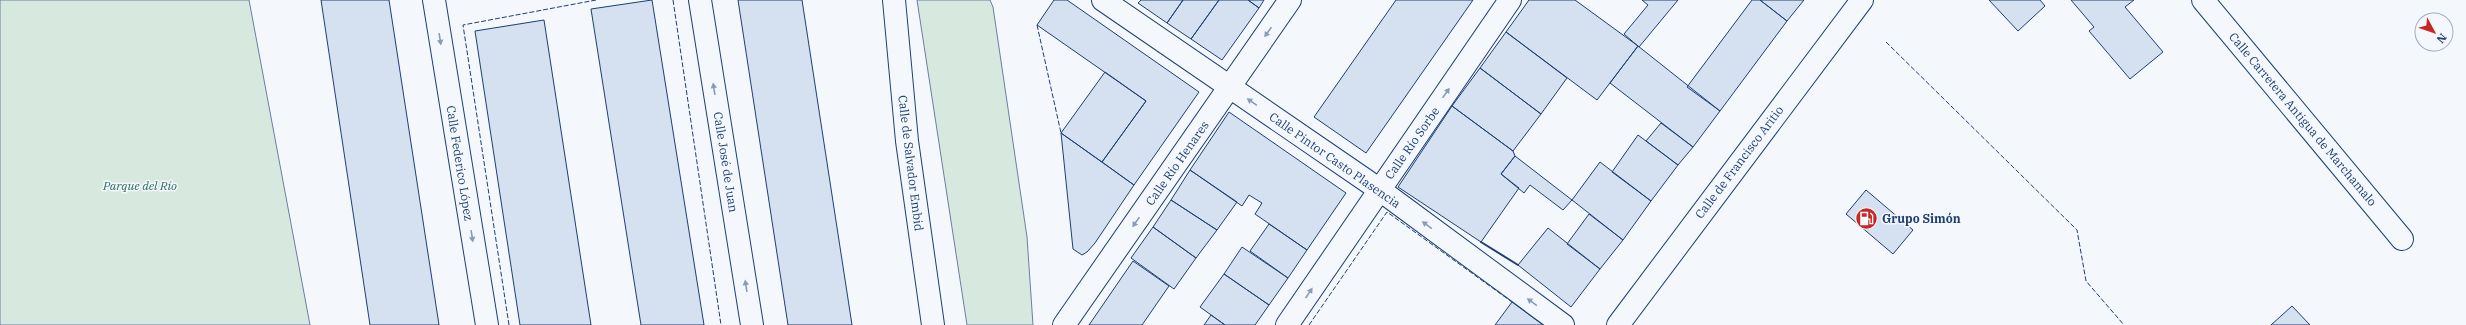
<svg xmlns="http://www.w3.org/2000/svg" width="2466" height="325" viewBox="0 0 2466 325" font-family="'IBM Plex Serif',serif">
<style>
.green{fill:#d7e8df;stroke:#687fa3}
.building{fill:#d5e0f0;stroke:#1d3f73}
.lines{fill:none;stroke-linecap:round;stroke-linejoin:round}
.minor-casing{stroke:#1d3f73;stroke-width:24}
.major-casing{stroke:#1d3f73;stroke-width:24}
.minor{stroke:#f4f7fb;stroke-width:22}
.major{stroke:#f4f7fb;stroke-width:22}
.fence{stroke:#1d3f73;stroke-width:1;stroke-dasharray:5 2;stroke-linecap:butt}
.wall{stroke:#1d3f73;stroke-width:2}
.oneway{fill:#889bb7}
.labels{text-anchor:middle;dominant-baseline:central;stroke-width:3;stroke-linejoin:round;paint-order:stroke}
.street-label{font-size:12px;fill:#1d3f73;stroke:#f4f7fb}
.park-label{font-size:12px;font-style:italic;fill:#2c6c60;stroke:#f4f7fb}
.poi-label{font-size:12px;font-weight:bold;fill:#1d3f73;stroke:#f4f7fb;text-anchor:start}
</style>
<rect width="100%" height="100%" fill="#f4f7fb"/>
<path class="green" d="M0,0H249L310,325H0Z
M917,0H990L993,7L1027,237L1033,325H967Z"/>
<path class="building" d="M321,0H389L439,325H370Z
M652,0L704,325H641L591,9Z
M738,0H802L852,325H788Z
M1054,0H1067L1199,92L1134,185L1102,162L1146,101L1037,25Z
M1141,0H1183L1167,23L1138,3Z
M1183,0H1219L1191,39L1167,23Z
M1219,0H1248L1259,8L1222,60L1191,39Z
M1248,0H1264L1259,8Z
M1396,0H1473L1366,153L1314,117Z
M1529,0H1575L1638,46L1597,100L1506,32Z
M1642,0H1678L1639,47L1624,34L1648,5Z
M1752,0H1760L1787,21L1720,111L1687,87Z
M1760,0H1804L1787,21Z
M1989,0H2040L2045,6L2018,31Z
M2071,0H2134L2125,7L2163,52L2130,79L2089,31L2094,27Z
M544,20L591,325H520L475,31Z
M1506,32L1567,78L1541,114L1480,68Z
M1638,46L1720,111L1693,147L1610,83Z
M1480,68L1541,114L1513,151L1452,106Z
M1105,72L1146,101L1102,162L1061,133Z
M1452,106L1513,151L1515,156L1501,174L1519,188L1481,242L1398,187Z
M1229,112L1346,193L1307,250L1255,214L1262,203L1249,195L1242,206L1190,170Z
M1661,123L1693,147L1678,165L1646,141Z
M1061,133L1134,185L1095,243L1087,252L1082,255L1073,249Z
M1638,135L1678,165L1651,201L1612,172Z
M1515,156L1572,200L1563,210L1530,185L1524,193L1501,174Z
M1600,162L1651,201L1623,240L1572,200Z
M1190,170L1237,202L1217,230L1171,200Z
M1866,190L1913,230L1893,254L1846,214Z
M1171,200L1217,230L1196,258L1153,227Z
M1589,214L1623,240L1600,269L1567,244Z
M1269,224L1307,250L1288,278L1250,251Z
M1153,227L1196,258L1174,289L1131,258Z
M1548,228L1600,269L1571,307L1518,265Z
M1242,247L1288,278L1269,305L1224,274Z
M1133,261L1169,286L1142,325H1089Z
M1224,274L1269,305L1255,325H1225L1200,307Z
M1512,302L1543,325H1495Z
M2292,306L2310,325H2271Z
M1211,315L1225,325H1204Z"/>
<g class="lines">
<defs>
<path id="minor" d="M434,0L487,325
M700,0L752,325
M894,0L907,141L933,325
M1103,0L1380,190L1563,325
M2203,0L2402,239
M1064,325L1290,0
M1287,325L1510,0"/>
<path id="major" d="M1618,325L1862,0"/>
</defs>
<use href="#minor" class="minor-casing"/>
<use href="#major" class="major-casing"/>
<use href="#minor" class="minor"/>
<use href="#major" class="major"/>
<path class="fence" d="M673,0L721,325
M1037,25L1061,133
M1886,42L2077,230L2086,281L2124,325
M509,325L463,25L596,0
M1309,325L1387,212L1512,302"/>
<path class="wall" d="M1481,242L1518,265"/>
</g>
<defs><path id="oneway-solid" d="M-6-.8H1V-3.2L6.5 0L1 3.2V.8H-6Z"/></defs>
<g class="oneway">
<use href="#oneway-solid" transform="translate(1268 32) rotate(125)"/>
<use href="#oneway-solid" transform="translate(440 39) rotate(81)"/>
<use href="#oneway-solid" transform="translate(714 89) rotate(-99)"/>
<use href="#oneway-solid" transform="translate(1446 93) rotate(-55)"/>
<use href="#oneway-solid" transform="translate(1252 102) rotate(-145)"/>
<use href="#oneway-solid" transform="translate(1136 222) rotate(125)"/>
<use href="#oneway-solid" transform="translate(1427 225) rotate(-144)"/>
<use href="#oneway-solid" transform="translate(472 236) rotate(81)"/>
<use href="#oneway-solid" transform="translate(746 286) rotate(-99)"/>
<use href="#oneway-solid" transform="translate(1309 293) rotate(-56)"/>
<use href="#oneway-solid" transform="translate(1532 302) rotate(-144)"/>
</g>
<defs>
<symbol id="fuel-disc" viewBox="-11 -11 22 22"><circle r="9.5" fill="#c62828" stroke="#f4f7fb"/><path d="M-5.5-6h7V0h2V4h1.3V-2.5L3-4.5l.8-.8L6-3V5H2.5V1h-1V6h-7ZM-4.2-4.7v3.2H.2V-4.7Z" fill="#fff"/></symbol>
</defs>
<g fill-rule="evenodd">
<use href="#fuel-disc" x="1854" y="206" width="25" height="25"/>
</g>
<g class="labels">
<g class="street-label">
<text transform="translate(2303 119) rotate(50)">Calle Carretera Antigua de Marchamalo</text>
<text transform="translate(1412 143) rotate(-55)">Calle Río Sorbe</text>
<text transform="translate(1335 160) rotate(35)">Calle Pintor Casto Plasencia</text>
<text transform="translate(726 162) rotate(81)">Calle José de Juan</text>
<text transform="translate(1739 162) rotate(-53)">Calle de Francisco Aritio</text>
<text transform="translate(460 163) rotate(81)">Calle Federico López</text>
<text transform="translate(911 163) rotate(83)">Calle de Salvador Embid</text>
<text transform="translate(1177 163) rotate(-55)">Calle Río Henares</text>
</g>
<g class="park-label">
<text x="140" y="185">Parque del Río</text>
</g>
<g class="poi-label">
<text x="1882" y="218">Grupo Simón</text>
</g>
</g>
<g transform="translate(2434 32) rotate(130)"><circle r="19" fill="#f4f7fb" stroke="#9eadc5"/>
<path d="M0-3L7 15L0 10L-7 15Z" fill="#c62828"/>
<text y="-6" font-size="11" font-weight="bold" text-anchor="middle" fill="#1d3f73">N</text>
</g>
</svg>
